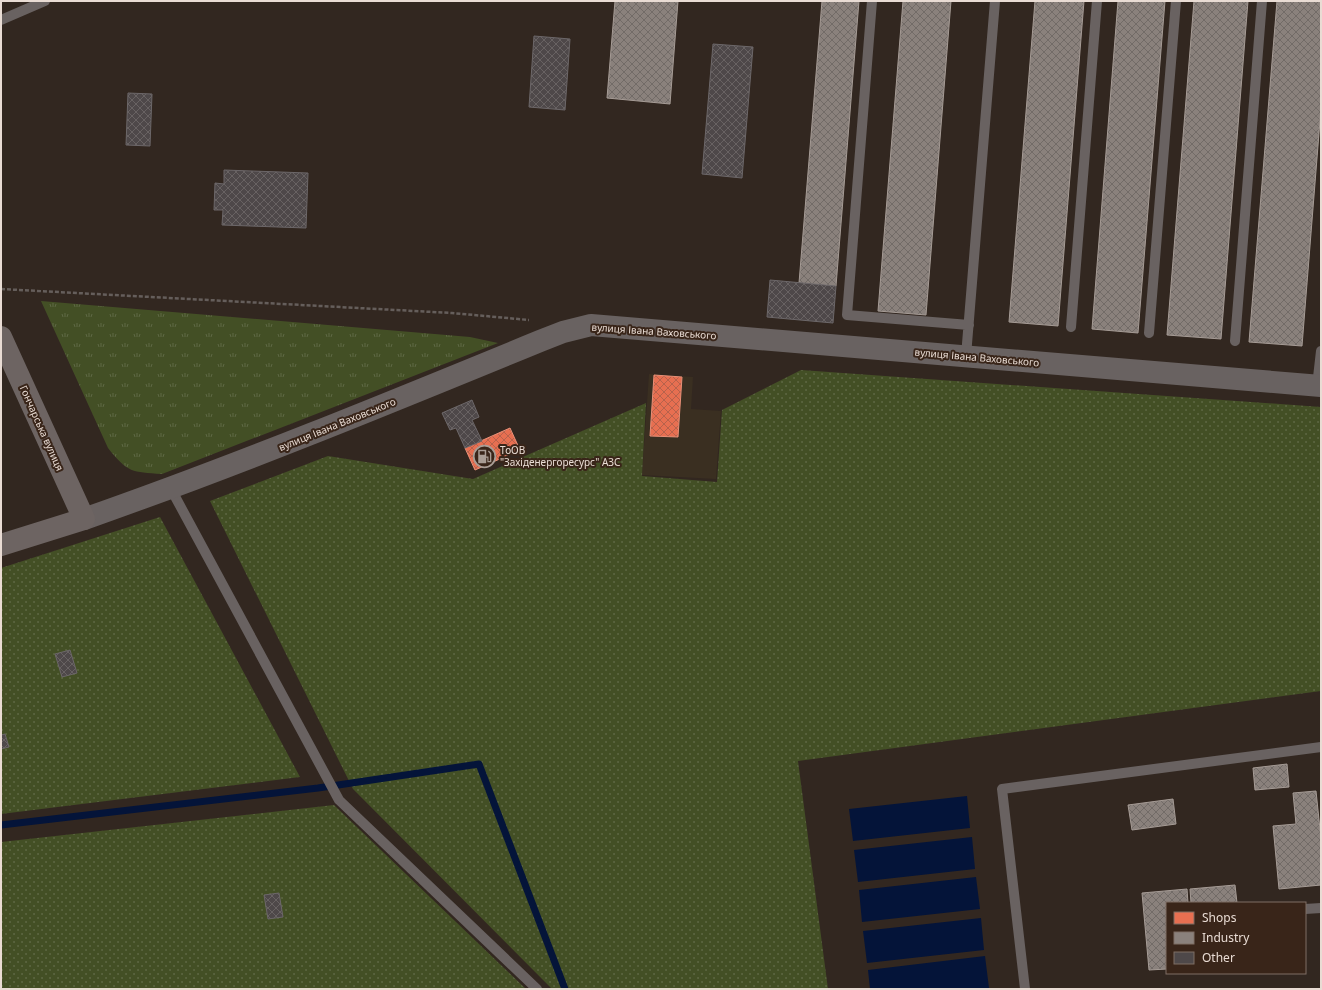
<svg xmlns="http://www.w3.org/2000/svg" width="1322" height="990" viewBox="0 0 1322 990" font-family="'Noto Sans',sans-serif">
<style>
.commercial{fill:#3a2f21}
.grass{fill:url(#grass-tufts)}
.park{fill:url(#park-dots)}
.water{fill:#041439}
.shops{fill:url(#shops-cross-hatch);stroke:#e89078}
.industry{fill:url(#industry-cross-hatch);stroke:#a69c96}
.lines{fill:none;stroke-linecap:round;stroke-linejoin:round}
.stream{stroke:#041439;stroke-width:7}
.building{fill:url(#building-cross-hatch);stroke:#6c6769}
.path{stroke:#655e5b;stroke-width:2.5;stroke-dasharray:4 2;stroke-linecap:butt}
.service{stroke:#696261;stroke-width:10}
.tertiary{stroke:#696261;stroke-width:22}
.secondary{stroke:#6d6462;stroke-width:22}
.labels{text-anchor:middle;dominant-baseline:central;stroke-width:4;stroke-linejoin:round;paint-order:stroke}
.street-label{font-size:10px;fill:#e9dcd4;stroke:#392519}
.poi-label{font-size:10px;fill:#e9dcd4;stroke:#392519;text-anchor:start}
</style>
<defs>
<pattern id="grass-tufts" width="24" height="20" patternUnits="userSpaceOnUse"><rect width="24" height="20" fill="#434f25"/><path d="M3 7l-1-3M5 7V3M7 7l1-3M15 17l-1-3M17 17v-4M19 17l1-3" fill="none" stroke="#5e6844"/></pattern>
<pattern id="park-dots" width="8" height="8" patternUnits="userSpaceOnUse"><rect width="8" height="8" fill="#434f25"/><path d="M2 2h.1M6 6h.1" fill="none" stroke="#5e6844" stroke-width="1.8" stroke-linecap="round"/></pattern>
<pattern id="shops-cross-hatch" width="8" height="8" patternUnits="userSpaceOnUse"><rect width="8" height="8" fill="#e76f51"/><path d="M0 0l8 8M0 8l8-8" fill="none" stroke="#b7624c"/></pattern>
<pattern id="industry-cross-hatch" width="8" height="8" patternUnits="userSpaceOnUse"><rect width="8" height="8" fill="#8a817c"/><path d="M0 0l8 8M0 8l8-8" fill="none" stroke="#726b67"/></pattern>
<pattern id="building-cross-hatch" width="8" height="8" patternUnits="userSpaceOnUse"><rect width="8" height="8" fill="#4e4849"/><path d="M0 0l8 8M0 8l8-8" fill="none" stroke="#686262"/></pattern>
</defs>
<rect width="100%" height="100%" fill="#322720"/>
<path class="commercial" d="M649,374L693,377L691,409L721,411L716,479L642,475Z"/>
<path class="grass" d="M41,301L470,337L498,343L162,474C132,472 128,473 108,448Z"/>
<path class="park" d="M801,370L1321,407V691L798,761L828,989H552L353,789L210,501L328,456L473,479L646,403L642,476L717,482L722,410Z
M160,517L300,777L1,814V568Z
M334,805L526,989H1V842Z"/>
<path class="water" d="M967,796L970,828L853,841L849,809Z
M972,837L975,869L858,882L854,850Z
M976,877L980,909L862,922L859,890Z
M981,918L984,950L867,963L863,931Z
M985,956L989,988L870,989L868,970Z"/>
<path class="shops" d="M654,375L682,377L678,437L650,436Z
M510,428L520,450L475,470L465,448Z"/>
<path class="industry" d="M615,1H678L670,104L607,98Z
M822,1H859L836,286L799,283Z
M903,1H951L926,315L878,311Z
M1035,1H1084L1058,326L1009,322Z
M1118,1H1165L1138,333L1092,329Z
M1194,1H1248L1221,339L1167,335Z
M1277,1H1321V108L1302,346L1249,342Z
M1287,764L1289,787L1255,790L1253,768Z
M1316,791L1321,839V885L1279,889L1273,826L1296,824L1293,793Z
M1173,799L1176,824L1132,830L1128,805Z
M1235,885L1237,903H1191L1190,889Z
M1187,889L1188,903H1167V969L1149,970L1142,893Z"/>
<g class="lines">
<path class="stream" d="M1,825L318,788L479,764L565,989"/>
</g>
<path class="building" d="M534,36L570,39L565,110L529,107Z
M713,44L753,47L742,178L702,174Z
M128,93L152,94L150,146L126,145Z
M224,170L308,173L306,228L222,225L223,210H214L215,183L224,184Z
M770,280L836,286L833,323L767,317Z
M472,400L479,417L472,420L482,441L465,448L456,428L450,430L442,413Z
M70,650L77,673L62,677L55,654Z
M5,734L9,747L1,749V735Z
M279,893L283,917L268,919L264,895Z"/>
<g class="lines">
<path class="path" d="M1,289L452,313L529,320"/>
<path class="service" d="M872,1L847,315L969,325
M1,20L45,1
M1071,327L1097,1
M1149,333L1176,1
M1235,341L1262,1
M966,356L995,1
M1317,386L1321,351
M171,489L339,800L537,989
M1305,909L1321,908
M1025,989L1002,789L1321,747"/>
<path class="tertiary" d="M84,519C238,465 389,403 540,341L563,332L591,325L1321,386"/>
<path class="secondary" d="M1,337L84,519L1,545"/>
</g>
<defs>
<symbol id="fuel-ring" viewBox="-11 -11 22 22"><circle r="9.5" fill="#392519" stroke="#a99d95" stroke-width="1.5"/><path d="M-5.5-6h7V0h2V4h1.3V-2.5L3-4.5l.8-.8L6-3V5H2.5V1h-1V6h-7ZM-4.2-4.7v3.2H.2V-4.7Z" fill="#a99d95"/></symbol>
</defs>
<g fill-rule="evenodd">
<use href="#fuel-ring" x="472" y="444" width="25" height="25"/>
</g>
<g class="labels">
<g class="street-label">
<text transform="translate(654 331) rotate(4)">вулиця Івана Ваховського</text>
<text transform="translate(977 357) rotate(5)">вулиця Івана Ваховського</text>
<text transform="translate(337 424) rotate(-22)">вулиця Івана Ваховського</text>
<text transform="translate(42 428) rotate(66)">Гончарська вулиця</text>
</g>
<g class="poi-label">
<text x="500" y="450">ТоОВ<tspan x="500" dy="12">"Західенергоресурс" АЗС</tspan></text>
</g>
</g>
<rect width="1322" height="990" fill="none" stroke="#e9dcd4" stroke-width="4"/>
<rect x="1166" y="902" width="140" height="72" fill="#392519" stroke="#7f6e64"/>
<rect x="1174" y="912" width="20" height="12" fill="#e76f51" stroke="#7f6e64"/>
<text x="1202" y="922" font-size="12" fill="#e9dcd4">Shops</text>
<rect x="1174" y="932" width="20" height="12" fill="#8a817c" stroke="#7f6e64"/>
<text x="1202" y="942" font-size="12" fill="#e9dcd4">Industry</text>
<rect x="1174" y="952" width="20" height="12" fill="#4e4849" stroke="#7f6e64"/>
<text x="1202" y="962" font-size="12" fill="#e9dcd4">Other</text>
</svg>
